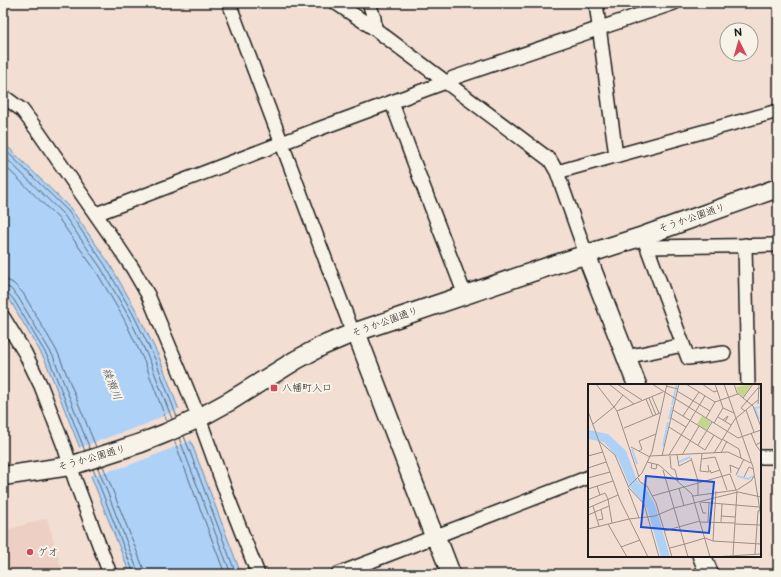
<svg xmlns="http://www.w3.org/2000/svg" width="781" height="577" viewBox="0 0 781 577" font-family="'Balsamiq Sans','Klee One',sans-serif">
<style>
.built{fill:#eecfc3}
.water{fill:#aed2f7;stroke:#74899f}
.pier{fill:#f2ded2}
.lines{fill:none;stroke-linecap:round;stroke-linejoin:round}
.shore{stroke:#566574;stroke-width:1}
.street-casing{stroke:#1c1c1c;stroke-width:16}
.secondary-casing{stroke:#1c1c1c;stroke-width:21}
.street{stroke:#f7f3e8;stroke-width:13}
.secondary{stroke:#f7f3e8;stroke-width:18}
.poi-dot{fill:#d1495b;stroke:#f7f3e8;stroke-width:1.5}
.labels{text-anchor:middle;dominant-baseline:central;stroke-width:4;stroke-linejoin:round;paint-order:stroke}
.street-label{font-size:10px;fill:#1c1c1c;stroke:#f7f3e8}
.poi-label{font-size:10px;fill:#1c1c1c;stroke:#f7f3e8;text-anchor:start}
.water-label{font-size:11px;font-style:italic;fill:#48535e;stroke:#f7f3e8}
.inset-river{fill:none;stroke:#aed2f7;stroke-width:2}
.inset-road{fill:none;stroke:#9c9089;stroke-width:1}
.view{fill:#1d4ed8;fill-opacity:0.15;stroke:#1d4ed8;stroke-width:2}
.inset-edge{fill:none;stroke:#1c1c1c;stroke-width:2}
</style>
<rect width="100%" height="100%" fill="#f2ded2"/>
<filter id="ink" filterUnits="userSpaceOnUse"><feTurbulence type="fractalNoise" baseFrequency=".025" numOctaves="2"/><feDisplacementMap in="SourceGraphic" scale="8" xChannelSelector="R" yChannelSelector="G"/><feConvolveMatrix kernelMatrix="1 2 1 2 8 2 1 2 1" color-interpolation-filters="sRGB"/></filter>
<g filter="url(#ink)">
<path class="built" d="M47,518L63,574H3V531Z"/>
<path class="water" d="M3,141L8,147L71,209L109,263L137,312L159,357L241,574H130L45,360L11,302L3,293Z"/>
<path class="pier" d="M180,408L192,440L158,454L124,467L89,476L78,448L146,424Z"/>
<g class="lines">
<path class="shore" d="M3,148L68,211L105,265L133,314L155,359L177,417
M3,155L64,215L101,268L129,317L150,361L172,419
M3,164L59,219L96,271L124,319L145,363L167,422
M3,280L9,281L13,283L23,293L58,353L96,447
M3,286L10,288L18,297L53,356L90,449
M3,291L7,292L14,300L49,359L85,451
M184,436L236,574
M179,438L231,574
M174,440L225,574
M103,466L143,567L144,574
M98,468L137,569L138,574
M93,469L133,571V574"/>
<defs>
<path id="street" d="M229,3L353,333
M336,3L375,29L550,160L557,172L586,254
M369,3L374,18L375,29
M596,3L616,156
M448,84L453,78L674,3
M3,96L22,110L37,130L119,248L133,269L148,295L181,374L199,418L227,495L258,574
M392,103L415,165L465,295
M557,172L778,111
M96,214L321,128L446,82
M644,240L647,247L778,245
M745,245L748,385
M647,247L688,358L724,353
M3,317L25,353L41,386L65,449L75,480L110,574
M626,357L683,345
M760,457H778
M338,574L589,477"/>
<path id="secondary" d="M586,254L637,385
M356,332L434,536L441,548L451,574
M3,476L70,466L141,443L166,433L199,418L230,401L296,360L322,346L353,333L550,266L643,236L778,188
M702,556L709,574"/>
</defs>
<use href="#street" class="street-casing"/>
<use href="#secondary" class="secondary-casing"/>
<use href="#street" class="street"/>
<use href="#secondary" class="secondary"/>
</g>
</g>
<g class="poi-dot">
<rect x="270" y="384" width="8" height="8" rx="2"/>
<circle cx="30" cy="552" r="4"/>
</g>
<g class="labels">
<g class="street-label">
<text transform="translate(692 218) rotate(-19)">そうか公園通り</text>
<text transform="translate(385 322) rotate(-20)">そうか公園通り</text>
<text transform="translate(92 458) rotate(-16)">そうか公園通り</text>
</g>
<g class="poi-label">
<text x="282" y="388">八幡町入口</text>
<text x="38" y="552">ゲオ</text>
</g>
<g class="water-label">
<text transform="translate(112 384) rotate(69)">綾瀬川</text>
</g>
</g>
<g transform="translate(588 384)">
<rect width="173" height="173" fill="#f2ded2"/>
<path d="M164,0L155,13L150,9L148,3ZM114,32L123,38L118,46L109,40Z" fill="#c3d78c"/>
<path d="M0,46L20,50L38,67L49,96L53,101L54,97L67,121L82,173H73L59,124L42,103L30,74L16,58L0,55Z" fill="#aed2f7"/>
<path class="inset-river" d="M84,21L89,0M81,35L84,23M171,35L167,24L173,23M75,62L80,38M44,65L49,80M91,78L102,73M149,92L160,95L165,92"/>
<path class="inset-road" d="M8,0L29,27L51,93M21,0L46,20M29,0L54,16M64,0L150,54L173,46M98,0L127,18M114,0L126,8L129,7M136,0L165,83L173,133M146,0L149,9L165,22L173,43M78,2L90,5M89,7L122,27M64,13L71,29M61,14L68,31M155,14L165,0M58,15L65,32M170,20L171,0M26,23L35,11M135,24L146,29M85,26L134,56M158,26L166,48M0,27L32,116L60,173M29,27L75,8M157,27L153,24L170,4H173M95,32L111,8M130,33L143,41M83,34L98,43M118,34L127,18L150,10M135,36L140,32L137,38M126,39L135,24L127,0M5,40L26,23M81,43L117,66M36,44L72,29M163,49L168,61M134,55L151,65L153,74M11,57L27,71L41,104L56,120L71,173M173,58L168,61L173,68M110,61L124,38M43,63L62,73M117,66L126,51M51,67L54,65L51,57L68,50M126,69L147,35L170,16M133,69L139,57M114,70L112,87L121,88L120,81M81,71L117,12M89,71L91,82L103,76M94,71L111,42M0,72L15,68M62,72L140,68L163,79M74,72L91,0M82,72L83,84L87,86L90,97M103,74L110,97V111M114,75L127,73L134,92M59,78L71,81L104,110L122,173M64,79L63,84L68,85L69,80M0,84L18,78M75,86L86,124M122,86L123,89L132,86M143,89L142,81L151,85M148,91L156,75M134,92L139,106M156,93L161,83L165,85M0,94L22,88M50,94L52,98L59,102L68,119L84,173M9,102L12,111L17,109L20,115L24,139M40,103L54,89L64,68L79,0M96,103L142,90L148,106M91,104L96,122M0,105L25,97M40,105L51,134M64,112L96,103M105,112L149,106L163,97L166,92M0,116L12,111M112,118L171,123M112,119L115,129H118M5,122L11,142M0,124L30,111M86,124L100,173M0,131L21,122M133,132L147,133M41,135L67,132L86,124L150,108L173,113M10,136L15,135L13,126M112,138L147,139M120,138L121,119M126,138L128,107M133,138L134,120M20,140L39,173M147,140L173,141M0,145L41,135M76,147L112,137M117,154L125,157L173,160M125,157L126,138M97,160L117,154M33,163L52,156M82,164L97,160M167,170L170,127L173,126M145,171L149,107M125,173L173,170"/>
<path class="view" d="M58,92L126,98L121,149L53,143Z"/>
<rect width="173" height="173" class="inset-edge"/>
</g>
<rect width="781" height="577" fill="none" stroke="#f7f3e8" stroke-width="16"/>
<rect x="8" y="8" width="765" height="561" fill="none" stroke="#1c1c1c" stroke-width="1.5" filter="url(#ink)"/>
<g transform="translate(739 42) rotate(355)"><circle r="19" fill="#f7f3e8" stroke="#9f9d96"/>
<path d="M0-3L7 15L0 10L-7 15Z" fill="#d1495b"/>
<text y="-6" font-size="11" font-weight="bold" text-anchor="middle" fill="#1c1c1c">N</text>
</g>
</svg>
